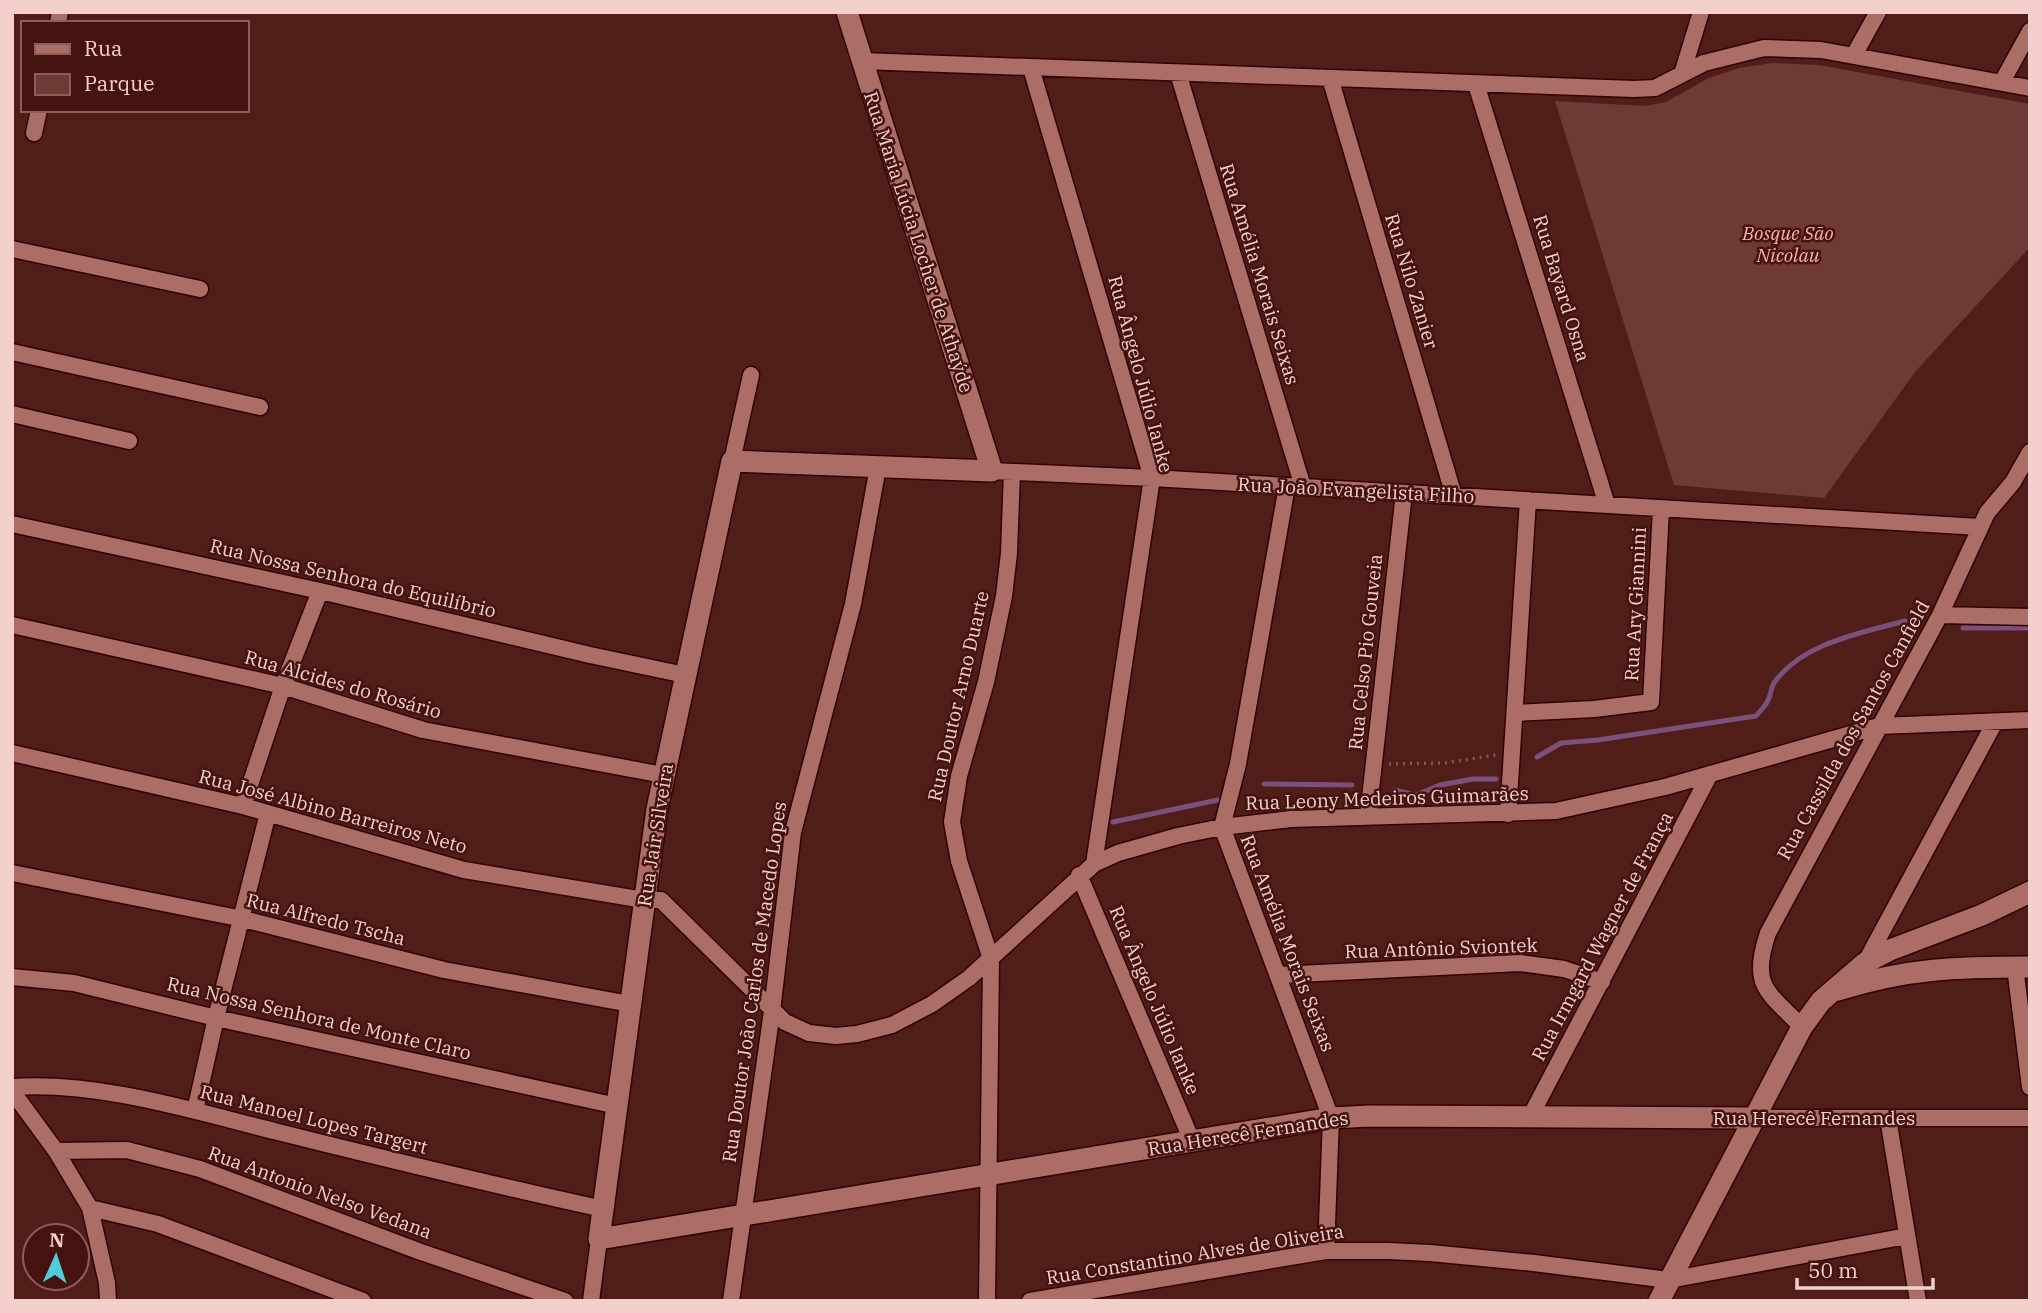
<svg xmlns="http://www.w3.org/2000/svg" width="2042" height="1313" viewBox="0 0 2042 1313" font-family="'IBM Plex Serif',serif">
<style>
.green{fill:#6f3a35}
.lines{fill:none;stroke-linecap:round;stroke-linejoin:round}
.stream{stroke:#7b507b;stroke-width:5}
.street-casing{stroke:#330203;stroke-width:19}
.secondary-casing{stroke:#330203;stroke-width:24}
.path{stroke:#855753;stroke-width:3.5;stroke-dasharray:2 5;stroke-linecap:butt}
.street{stroke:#aa6e67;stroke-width:16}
.secondary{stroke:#aa6e67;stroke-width:21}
.labels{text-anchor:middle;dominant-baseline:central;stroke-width:5;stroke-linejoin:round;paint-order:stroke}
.park-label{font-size:19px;font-style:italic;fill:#fdb1a7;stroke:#45120f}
.street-label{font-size:19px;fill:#f3d0cc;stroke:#45120f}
</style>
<rect width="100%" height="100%" fill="#501d19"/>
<path class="green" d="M1772,63L1819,65L2030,104V247L1915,372L1824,498L1674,485L1555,101L1645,106L1666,102L1709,78L1739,68Z"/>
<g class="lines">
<path class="stream" d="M1963,628H2030
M1537,757L1561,743L1598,740L1756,716C1761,710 1767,705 1769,698C1771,693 1771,688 1774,683C1802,643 1861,633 1905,621
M1264,784L1352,785
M1394,790L1416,795L1440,785L1473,779H1496
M1113,822L1218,800"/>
<defs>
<path id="street" d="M58,23L60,12
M1854,55L1878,12
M862,61L1634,89L1655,88L1704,63L1764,48L1821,50L2030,88
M1031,68L1152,478L1094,864
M1178,73L1303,487
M1682,74L1701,12
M1330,78L1454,496
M2002,82L2030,31
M1476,84L1607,505
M34,133L39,110
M12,249L200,289
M12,352L260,407
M12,414L129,441
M732,461L751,375
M992,471L1152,478L1980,527
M1287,486L1238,764L1222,827L1331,1118L1326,1251
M12,524L320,591L590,655L685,675
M1940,615L2030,617
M12,625L283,686L423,730L663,775
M1515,713L1594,709L1651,702L1661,508
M12,753L243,806L464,870L644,900H661L785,1022L809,1033L836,1036L857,1034L892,1025L932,1004L969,978L1094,864L1118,853L1178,836L1222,827L1291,819L1556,811L1665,787L1879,726L2030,720
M243,806L283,686L320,591
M1508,814L1528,500
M1368,816L1404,493
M12,873L243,919L444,970L630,1004
M1079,875L1192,1141
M1865,963L1995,722
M2015,967L2030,1087
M1278,975L1520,963L1564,969L1602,982
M12,977L74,983L216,1018L617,1106
M1802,1027C1767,991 1750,986 1768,933L1940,615L1987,513L2013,482L2030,452
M12,1087C99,1081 194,1111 278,1132C386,1159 494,1185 603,1209
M12,1091L56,1151L90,1208L107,1283L108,1301
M195,1111L216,1018L268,813
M1530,1117L1710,774
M1754,1118H2030
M1888,1118L1918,1301
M56,1151L127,1150L200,1169L421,1252L565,1301
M90,1208L158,1224L363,1301
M591,1301L599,1239
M731,1301L772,1011L793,832L853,604L878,467
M987,1301L991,959L959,861L952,822L959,776L986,682L1004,596L1009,553L1012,472
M1030,1301L1326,1251H1388L1430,1253L1534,1263L1669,1280L1907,1236"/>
<path id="secondary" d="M847,12L992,471L732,461L657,809L599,1239L1331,1118L1369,1116L1754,1118
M1838,990C1908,968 1958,967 2030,967
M1659,1301L1802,1027L1821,1001L1865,963L1890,950L1982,915L2030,892"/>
</defs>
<use href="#street" class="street-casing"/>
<use href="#secondary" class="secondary-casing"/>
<path class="path" d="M1389,764L1444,763L1497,755"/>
<use href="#street" class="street"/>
<use href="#secondary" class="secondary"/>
</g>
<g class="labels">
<g class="park-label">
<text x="1788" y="233">Bosque São<tspan x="1788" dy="22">Nicolau</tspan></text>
</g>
<g class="street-label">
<text transform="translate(919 242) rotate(72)">Rua Maria Lúcia Locher de Athaýde</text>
<text transform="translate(1260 274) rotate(73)">Rua Amélia Morais Seixas</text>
<text transform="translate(1412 281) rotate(73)">Rua Nilo Zanier</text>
<text transform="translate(1562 288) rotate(73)">Rua Bayard Osna</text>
<text transform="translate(1141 374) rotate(75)">Rua Ângelo Júlio Ianke</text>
<text transform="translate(1356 490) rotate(3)">Rua João Evangelista Filho</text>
<text transform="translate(353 578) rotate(13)">Rua Nossa Senhora do Equilíbrio</text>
<text transform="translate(1635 604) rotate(-87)">Rua Ary Giannini</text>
<text transform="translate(1365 652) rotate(-84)">Rua Celso Pio Gouveia</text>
<text transform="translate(343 684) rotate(16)">Rua Alcides do Rosário</text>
<text transform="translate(958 696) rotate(-77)">Rua Doutor Arno Duarte</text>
<text transform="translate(1853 730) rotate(-61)">Rua Cassilda dos Santos Canfield</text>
<text transform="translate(1387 798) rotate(-2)">Rua Leony Medeiros Guimarães</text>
<text transform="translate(333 811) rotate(15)">Rua José Albino Barreiros Neto</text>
<text transform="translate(655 835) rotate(-81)">Rua Jair Silveira</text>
<text transform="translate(326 919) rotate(14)">Rua Alfredo Tscha</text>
<text transform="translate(1602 936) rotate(-62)">Rua Irmgard Wagner de França</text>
<text transform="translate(1288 943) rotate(69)">Rua Amélia Morais Seixas</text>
<text transform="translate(1441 948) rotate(-2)">Rua Antônio Sviontek</text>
<text transform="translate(754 982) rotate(-82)">Rua Doutor João Carlos de Macedo Lopes</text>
<text transform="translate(1155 1000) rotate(67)">Rua Ângelo Júlio Ianke</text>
<text transform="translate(319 1018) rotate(13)">Rua Nossa Senhora de Monte Claro</text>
<text x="1814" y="1118">Rua Herecê Fernandes</text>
<text transform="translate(314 1119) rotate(14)">Rua Manoel Lopes Targert</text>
<text transform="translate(1248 1133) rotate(-9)">Rua Herecê Fernandes</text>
<text transform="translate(320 1192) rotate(20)">Rua Antonio Nelso Vedana</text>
<text transform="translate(1195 1254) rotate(-9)">Rua Constantino Alves de Oliveira</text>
</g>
</g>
<rect width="2042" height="1313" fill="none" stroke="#f3d0cc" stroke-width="28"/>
<rect x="21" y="21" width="228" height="91" fill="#45120f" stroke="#8b5e5b" stroke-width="2"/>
<rect x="35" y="44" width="35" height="10" fill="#aa6e67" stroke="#8b5e5b" stroke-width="2"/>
<text x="84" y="56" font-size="21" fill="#f3d0cc">Rua</text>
<rect x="35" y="74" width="35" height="21" fill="#6f3a35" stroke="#8b5e5b" stroke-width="2"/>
<text x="84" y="91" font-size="21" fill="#f3d0cc">Parque</text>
<g transform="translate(56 1257) rotate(3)"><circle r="33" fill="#45120f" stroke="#8b5e5b" stroke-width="2"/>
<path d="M0-5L12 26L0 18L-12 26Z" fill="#53cbda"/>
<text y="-10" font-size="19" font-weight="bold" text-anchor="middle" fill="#f3d0cc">N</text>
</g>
<path d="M1797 1278v10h136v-10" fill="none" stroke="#f3d0cc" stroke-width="3.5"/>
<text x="1808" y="1278" font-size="21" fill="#f3d0cc" stroke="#45120f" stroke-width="5" paint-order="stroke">50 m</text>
</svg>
